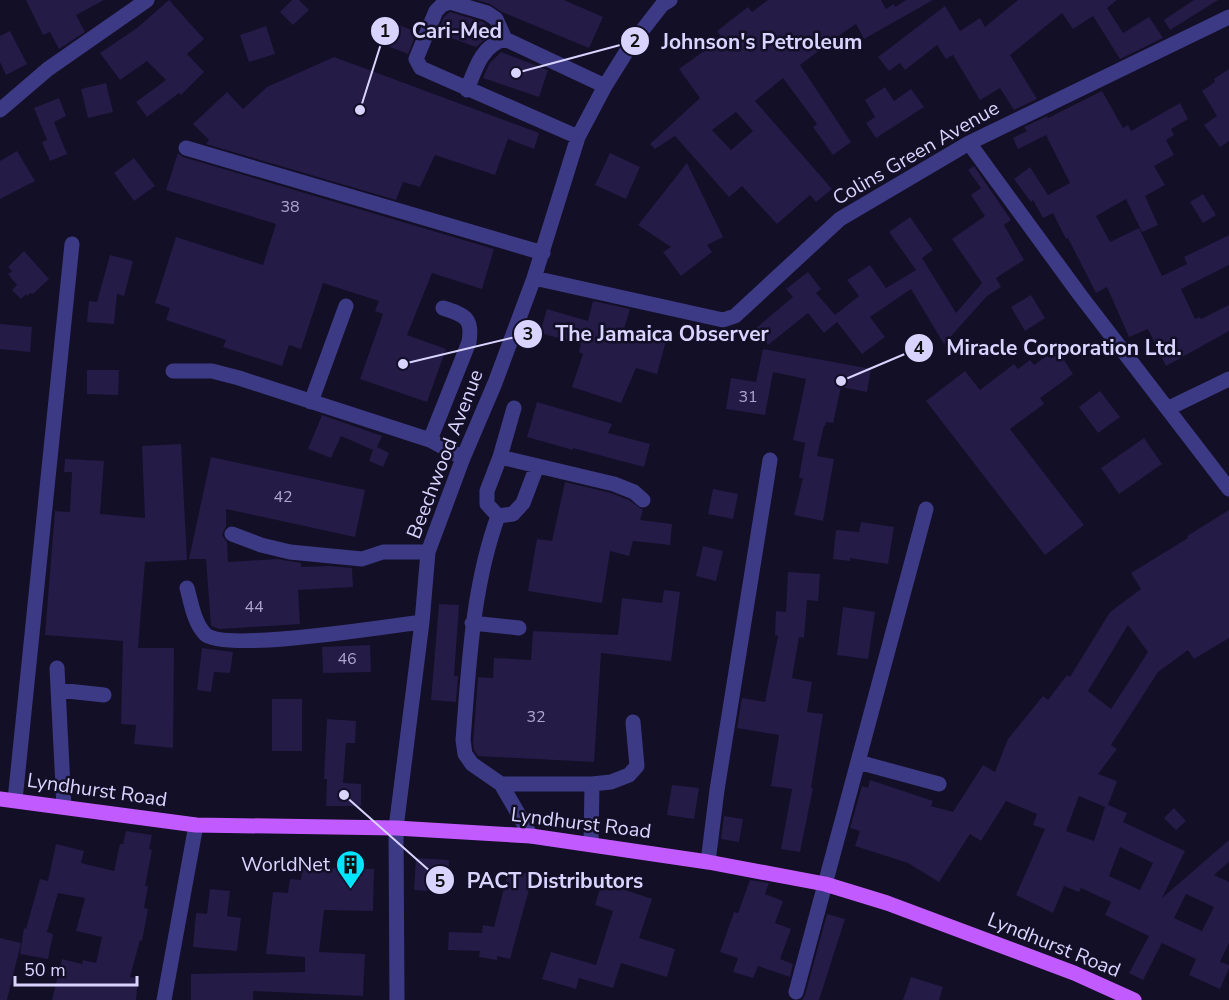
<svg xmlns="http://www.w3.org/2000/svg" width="1229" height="1000" viewBox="0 0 1229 1000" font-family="'Nunito Sans',sans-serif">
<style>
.building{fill:#241b47;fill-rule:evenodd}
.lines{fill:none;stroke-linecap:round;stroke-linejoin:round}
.minor{stroke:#3d3a85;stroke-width:15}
.major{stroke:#c25bff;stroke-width:15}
.labels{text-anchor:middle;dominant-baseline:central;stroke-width:5;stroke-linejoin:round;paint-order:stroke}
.number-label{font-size:16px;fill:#aca6d1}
.street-label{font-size:20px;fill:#d9d4ff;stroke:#130f26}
.poi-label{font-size:20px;fill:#d9d4ff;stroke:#130f26;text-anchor:end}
.leader{fill:none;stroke:#d9d4ff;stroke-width:2}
.callout-dot{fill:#d9d4ff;stroke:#130f26;stroke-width:2}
.mark-label{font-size:18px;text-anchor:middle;font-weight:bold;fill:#111}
.callout-label{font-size:21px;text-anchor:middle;font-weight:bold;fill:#d9d4ff;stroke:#130f26;stroke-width:5;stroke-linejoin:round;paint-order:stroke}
</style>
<rect width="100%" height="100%" fill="#130f26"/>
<path class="building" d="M26,0H104L76,15L85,32L59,49L50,32L43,35Z
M169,0L204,39L187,54L204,72L181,95L179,93L147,117L136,102L166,80L147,61L120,80L100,53L137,28Z
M292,0H299L309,10L293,25L280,12Z
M477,0H564L603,17L589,48L502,12L490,4Z
M768,0H881L886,9L894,4L895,7L906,0H933L864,39L856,24L844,32L800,65L851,142L833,155L813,127L817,124L783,78L755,101L832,189L816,202L810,195L777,224L742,186L729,197L675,136L655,149L650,144L700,98L679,69L722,38L717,31L748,7L752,12ZM736,112L753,131L731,150L712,130Z
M1018,0H1117L1107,8L1123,33L1149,17L1163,38L1120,59L1093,16L1073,29L1062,13L1010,55L1037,99L1014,110L1000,88L980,100L953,55L946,59L937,45L905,70L900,63L889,71L878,57L945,6L960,31L980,18L985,27Z
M1194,0H1218L1170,30L1164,20Z
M450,12L483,22L488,26L490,30L488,37L476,47L437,33L444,17Z
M388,21L417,32L408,54L380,43Z
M266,26L275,54L249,62L240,35Z
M10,31L27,64L6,75L0,62V36Z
M501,52L548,70L539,97L483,78L489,64Z
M334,57L539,133L534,149L508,139L495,175L435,155L420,187L403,182L396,200L206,144L209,140L193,124L227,92L243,109L267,87Z
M1229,69V141L1220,147L1204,125L1217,116L1202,91L1215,82L1214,79Z
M106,83L113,112L88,118L81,89Z
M885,87L894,101L911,89L924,107L876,138L866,123L875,117L865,100Z
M1102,91L1123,128L1128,125L1131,131L1180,103L1188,119L1171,129L1174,135L1166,140L1174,155L1154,166L1165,185L1145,196L1158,225L1142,232L1126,199L1096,216L1110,242L1139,228L1162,276L1187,264L1184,257L1229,235V265L1181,289L1195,319L1200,317L1201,319L1229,305V331L1166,366L1148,329L1129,337L1107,287L1096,293L1068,238L1066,239L1053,213L1043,218L1033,200L1031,202L1014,179L1030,167L1048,195L1070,183L1046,135L1018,149L1013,138L1027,131L1024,127L1047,116L1048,118Z
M59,98L66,116L54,122L67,154L50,161L42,142L47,140L34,108Z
M17,151L35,181L0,199V161Z
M178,153L183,157L494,249L482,289L432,273L407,335L446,349L427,402L360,379L383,314L375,311L379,301L323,283L301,349L289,345L282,366L223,347L226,340L166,320L170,308L155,303L176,237L263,265L276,224L166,190Z
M610,153L640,167L626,199L595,185Z
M134,158L155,186L134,201L114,173Z
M687,163L723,237L707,245L712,252L681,276L663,252L671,247L638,225Z
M974,166L1011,220L1004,225L1024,260L996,278L1001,287L987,296L944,344L911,289L870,317L885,337L862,354L837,322L824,333L808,313L768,345L755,329L793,297L786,289L808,272L821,289L816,293L835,315L859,296L847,280L870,265L886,288L916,270L889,232L910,217L933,250L922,258L956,313L982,283L952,239L985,216L971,195L981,188L968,170Z
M1203,194L1216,215L1203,223L1190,202Z
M24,251L49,279L33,294L31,293L27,296L26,294L21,299L12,290L17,285L8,274L12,271L8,267Z
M110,255L133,261L124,296L117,294L114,324L87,322L89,301L97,302Z
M1031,295L1045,318L1025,331L1011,307Z
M593,301L630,309L624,329L666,341L657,374L636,368L621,403L572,387L583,354L579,352L581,344L540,333L547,309L588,321Z
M0,324L32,327L30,352L0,349Z
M763,349L871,369L867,392L841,387L833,423L826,422L825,426H824L817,456L834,459L823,521L794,515L803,478H799L805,443L793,440L806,379L773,372L765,415L726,409L731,378L756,382Z
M1057,349L1073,374L1040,398L1044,404L1010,429L1084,525L1045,555L926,401L965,371L980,390L1014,364L1018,369L1030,360L1034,365Z
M87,370H119L118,395L87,394Z
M1100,391L1120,417L1098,433L1079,407Z
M537,402L612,424L608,433L650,444L644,467L573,448V450L527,437Z
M322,415L382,436L377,447L389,453L383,467L369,461L373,450L341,436L331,458L308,449Z
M1144,438L1162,464L1119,494L1101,468Z
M181,444L187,560L145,562L138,648H174L173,748L134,744L136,725L121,724L123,641L45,635L55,511L70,512L72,472H64L65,459L104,461L100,514L145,518L142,446Z
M211,457L365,490L355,537L226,509V526L222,535L227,542L228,562L277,559L301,563V567L329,566L352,568L353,587L298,590L300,624L220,629L211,626L206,559H189Z
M565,482L611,493L629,500L643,510L640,520L672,524L670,545L633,541L629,556L610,551L602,603L528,591L537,539L552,541Z
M713,489L738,494L733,519L708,514Z
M1229,510V638L1194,659L1188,650L1158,672L1111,745L1117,749L1098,774L1117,781L1108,805L1127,813L1123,822L1185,851L1162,898L1229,840V862L1214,875L1229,882V943L1220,962L1229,965V968L1220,989L1189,975L1196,959L1162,943L1143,980L1129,973L1149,936L1105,915L1111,902L1081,888L1079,892L1064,886L1053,913L1016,895L1045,829L1033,825L1037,814L1006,801L981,841L970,834L939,882L908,863L855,846L860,831L850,828L862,786L868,788L870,780L933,801L931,806L953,812L983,765L995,772L1008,739L1043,696L1048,700L1067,675L1070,677L1110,612L1141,589L1131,573L1188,538L1187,536ZM1128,625L1148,652L1111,709L1088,691ZM1079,796L1105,807L1094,841L1066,831ZM1120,847L1153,863L1140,890L1109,876ZM1186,894L1214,907L1202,931L1174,918Z
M861,522L894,527L888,564L850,558V561L833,559L836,530L859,532Z
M703,546L723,551L716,581L696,576Z
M788,572L820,574L818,601L807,600L804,638L799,637L792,678L812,682L807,712L823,714L811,788H813L800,852L781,849L792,789L771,786L779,735L737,728L742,698L765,702L778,636L775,635L776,611L786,612Z
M664,590L680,592L671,661L601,653L594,762L478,756L474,750L473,742L478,677L493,678L494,658L531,660L533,631L618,635L622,598L662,603Z
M439,604L459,605L454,676H458L456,702L431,700Z
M843,607L875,612L868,659L837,655Z
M370,645L371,672L323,673L322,647Z
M202,648L233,652L230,673L214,672L211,692L197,690Z
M272,699H302V751H272Z
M327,719L356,721L355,743H346L343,783L361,784V806H326L327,779H324Z
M672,785L699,788L694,819L667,815Z
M1174,808L1186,821L1176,830L1164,818Z
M724,816L743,819L739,842L721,839Z
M126,831L152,835L149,849L152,850L145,886H148L144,908L148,909L142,941L140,940L130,977L138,978L136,1000H52L62,959L82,964L83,960L96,963L102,937L76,931L85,898L58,893L47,932L53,934L48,959L20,954L24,928L26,929L40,879L48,881L56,844L84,851L81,863L114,871L120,844H123Z
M416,858L449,860L448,892L414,890Z
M303,862L329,864V868L374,869L373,911L324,910L319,952L365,954L363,996L253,991V1000H191V974L305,972V957L266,954L273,892L288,893L290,879L301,880Z
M509,869L533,875L510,959L497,956V960L479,957L480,951L448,950L449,932L482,933L483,925L494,927Z
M750,880L769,883L765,894L783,901L775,923L791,929L780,959L793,964L790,977L758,966L753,978L733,972L738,958L720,952L734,912L738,913Z
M602,882L652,899L639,938L675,949L667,977L621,963L613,988L579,978L576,989L542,979L551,952L596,965L613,911L595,905Z
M210,889L230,891L227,916L241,918L237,951L193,947L196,913L207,914Z
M827,914L845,919L819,1000H802L805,995Z
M0,938L21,943L7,1000H0Z
M911,977L943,987L939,1000H903Z"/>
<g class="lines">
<path class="minor" d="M505,39L496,19L487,13L450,2L442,5L436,11L416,59L421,68L578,137
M467,90C475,69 482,45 505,39L605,86
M0,110L48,69L147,0
M969,143L1080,295L1229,489
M186,148L543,253
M534,278L723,320L735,316L840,219L969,143L1229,17
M173,371H212L239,378L430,440L463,458
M311,402L346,306
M1169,408L1229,379
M430,440L469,342C473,318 465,315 443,308
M500,457L614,484L634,492L643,500
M498,516C472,588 469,665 463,740L465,754L472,764L501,784H592L611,782L629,775L637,766L633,722
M498,516L487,504V491L500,457L514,408
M498,516L513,514L523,503L537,466
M232,534L261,545L290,552L362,559L383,552H428
M187,588C191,602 194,623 205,634C225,653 388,626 422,622
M472,623L519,628
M57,668L64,807
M58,690L104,695
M858,762L939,784
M501,784L531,836
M15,800L72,244
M591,844L592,784
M708,862L717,790L770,460
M796,992L926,509
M164,1000L196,825
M397,1000L396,828L422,622L428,552L463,458L495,383L534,278L578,137L605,86L630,46L662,5L670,0"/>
<path class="major" d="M0,799L196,825L396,828L531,836L708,862L825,884L887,903L1074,973L1134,1000"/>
</g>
<defs>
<symbol id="building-pin" viewBox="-11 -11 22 30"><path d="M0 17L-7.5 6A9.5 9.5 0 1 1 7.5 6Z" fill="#00e5ff" stroke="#130f26"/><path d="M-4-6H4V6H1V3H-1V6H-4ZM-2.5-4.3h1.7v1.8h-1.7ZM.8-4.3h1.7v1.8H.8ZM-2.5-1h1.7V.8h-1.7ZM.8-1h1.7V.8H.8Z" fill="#111"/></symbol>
</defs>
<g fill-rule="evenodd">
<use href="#building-pin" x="334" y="848" width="33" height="45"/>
</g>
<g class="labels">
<g class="number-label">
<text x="290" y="207">38</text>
<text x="748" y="397">31</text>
<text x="283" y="497">42</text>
<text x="254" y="607">44</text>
<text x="347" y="659">46</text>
<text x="536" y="717">32</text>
</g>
<g class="street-label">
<text transform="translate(916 153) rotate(-30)">Colins Green Avenue</text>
<text transform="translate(445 454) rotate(-69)">Beechwood Avenue</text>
<text transform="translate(97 790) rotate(8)">Lyndhurst Road</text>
<text transform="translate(581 823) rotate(7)">Lyndhurst Road</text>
<text transform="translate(1054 945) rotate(22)">Lyndhurst Road</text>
</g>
<g class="poi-label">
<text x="330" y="864">WorldNet</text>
</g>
</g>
<path class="leader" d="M360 110L385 31M516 73L635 41M403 364L528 334M841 381L919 348M344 795L440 880"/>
<g class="callout-dot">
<circle cx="360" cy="110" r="6"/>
<circle cx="516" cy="73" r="6"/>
<circle cx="403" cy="364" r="6"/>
<circle cx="841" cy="381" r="6"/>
<circle cx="344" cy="795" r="6"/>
<circle cx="385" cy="31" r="15"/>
<circle cx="635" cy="41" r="15"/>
<circle cx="528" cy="334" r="15"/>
<circle cx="919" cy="348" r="15"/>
<circle cx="440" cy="880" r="15"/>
</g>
<g class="mark-label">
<text x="385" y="37">1</text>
<text x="635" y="47">2</text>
<text x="528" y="340">3</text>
<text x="919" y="354">4</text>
<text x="440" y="887">5</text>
</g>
<g class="callout-label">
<text x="457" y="38">Cari-Med</text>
<text x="762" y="49">Johnson's Petroleum</text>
<text x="662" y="341">The Jamaica Observer</text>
<text x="1064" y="355">Miracle Corporation Ltd.</text>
<text x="555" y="888">PACT Distributors</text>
</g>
<path d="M15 976v9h122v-9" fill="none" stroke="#d9d4ff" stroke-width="3"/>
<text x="24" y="976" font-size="18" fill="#d9d4ff" stroke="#130f26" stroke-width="4.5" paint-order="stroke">50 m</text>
</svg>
